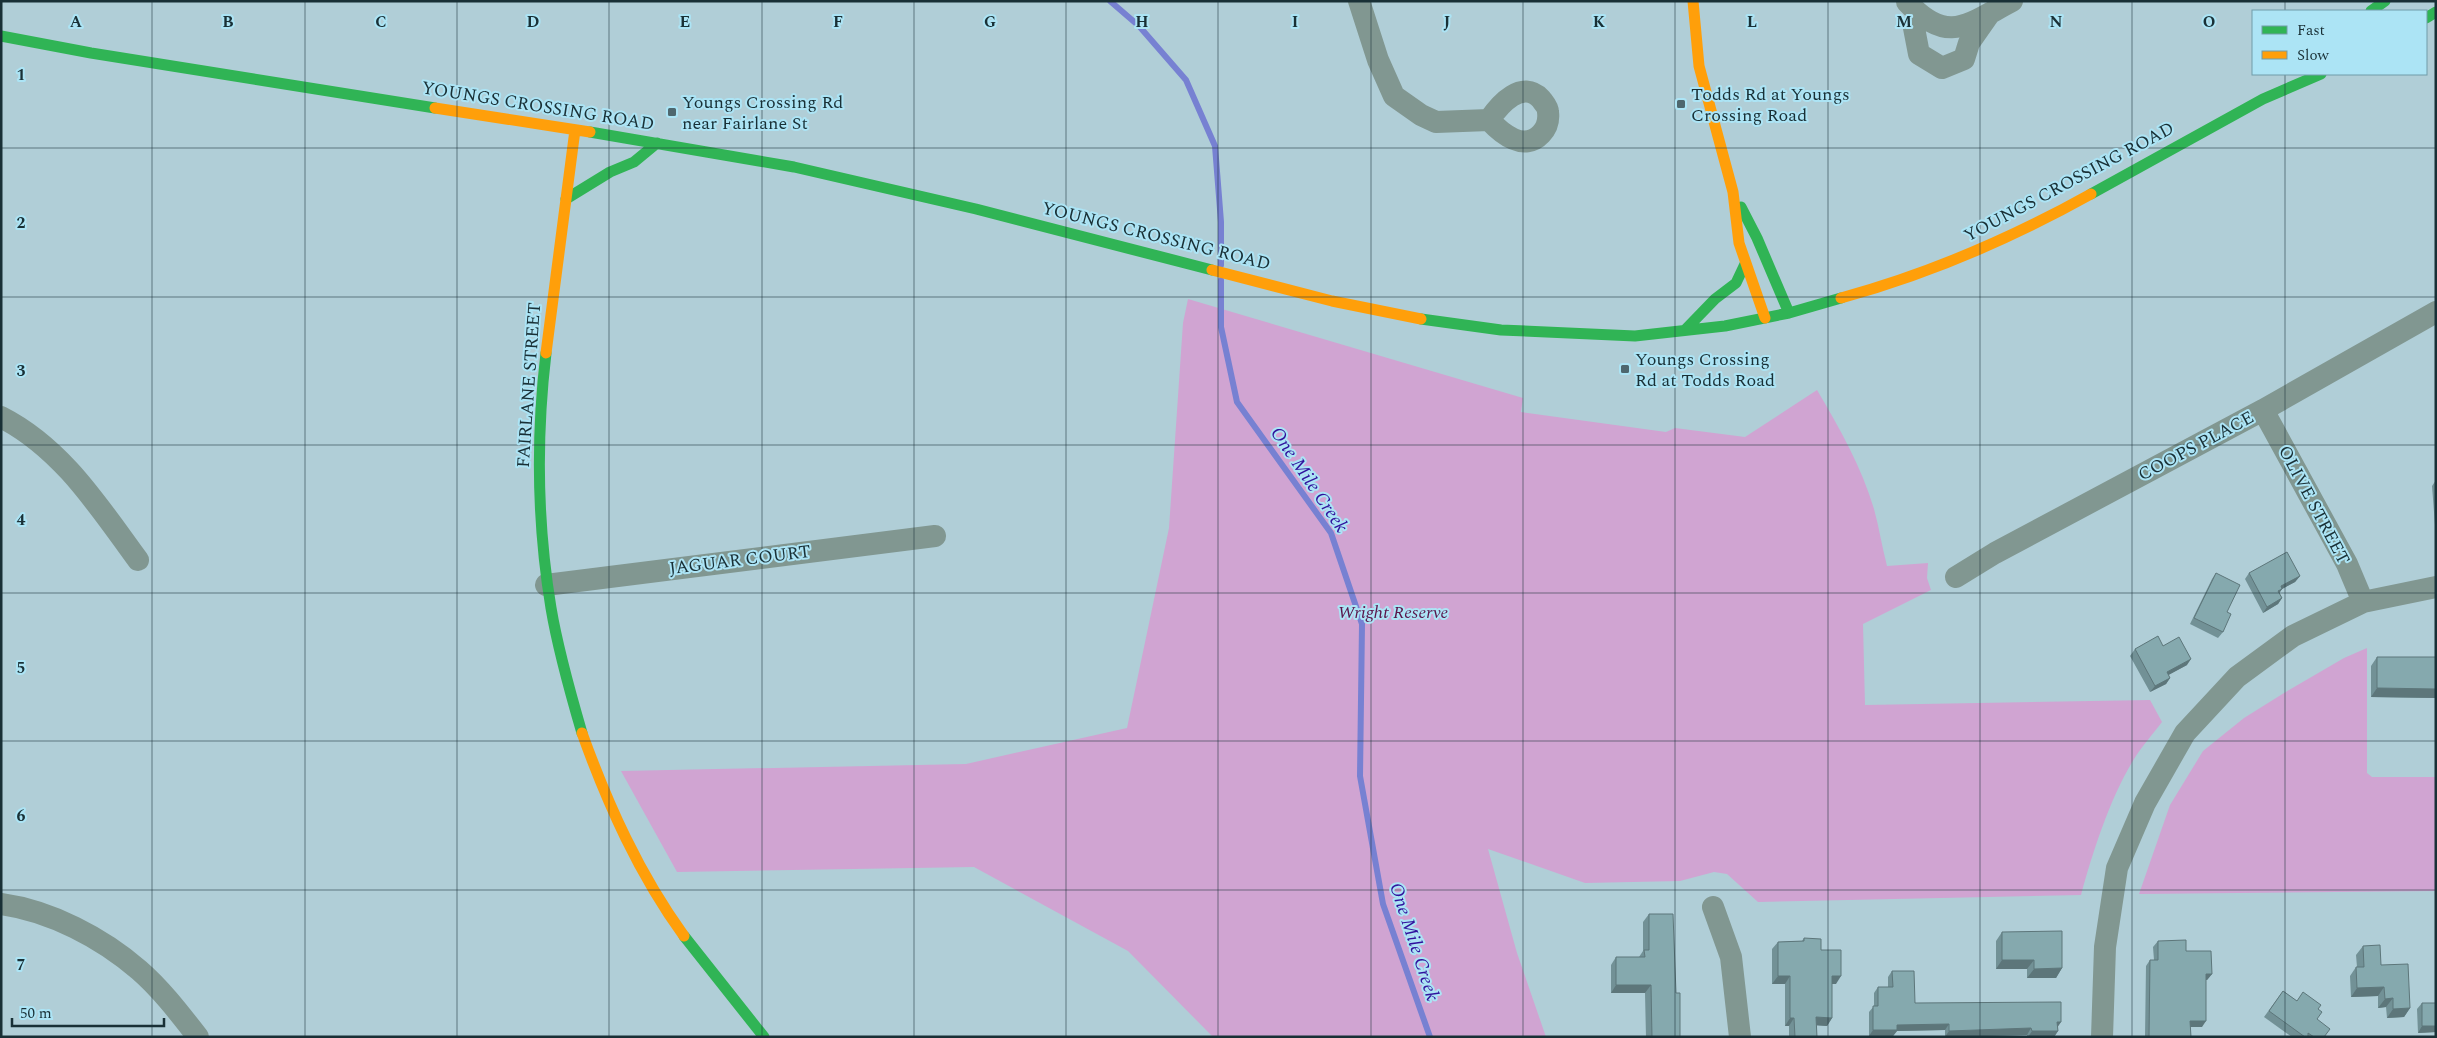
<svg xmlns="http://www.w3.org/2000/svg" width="2437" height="1038" viewBox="0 0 2437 1038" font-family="Spectral,serif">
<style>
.green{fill:#d0a4d2}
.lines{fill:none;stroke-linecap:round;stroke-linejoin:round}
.stream{stroke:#7781d2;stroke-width:6}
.street{stroke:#819791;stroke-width:22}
.fast{stroke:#30b455;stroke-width:11}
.slow{stroke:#ff9f0a;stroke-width:11}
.wall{fill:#729196}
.shaded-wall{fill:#5d767a}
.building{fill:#85a9ae;stroke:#5d767a}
.grid{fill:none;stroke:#193036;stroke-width:1;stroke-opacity:0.55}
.poi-dot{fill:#4e676e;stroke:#ace4f5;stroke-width:2}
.labels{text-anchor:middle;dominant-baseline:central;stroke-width:4;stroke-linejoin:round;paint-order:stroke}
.poi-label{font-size:18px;fill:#193036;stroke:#ace4f5;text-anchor:start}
.street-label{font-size:18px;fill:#193036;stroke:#ace4f5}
.park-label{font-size:18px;font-style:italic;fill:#5a144a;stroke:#ace4f5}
.water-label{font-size:19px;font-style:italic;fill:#30129d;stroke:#ace4f5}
.grid-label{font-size:16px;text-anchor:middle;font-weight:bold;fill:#193036;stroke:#ace4f5;stroke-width:4;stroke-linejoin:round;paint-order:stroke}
</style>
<rect width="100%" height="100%" fill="#b0ced7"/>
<path class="green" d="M1188,299L1523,398L1521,412L1666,432L1675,428L1745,437L1817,390C1839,427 1862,468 1874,509C1879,527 1882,547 1887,566L1928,563L1927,578L1931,590L1863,624L1865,705L2150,700L2162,722C2153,734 2142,746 2134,759C2110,798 2093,851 2081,895L1758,902L1727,874L1714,872L1680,881L1585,883L1488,849L1517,953L1546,1037H1213L1128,951L974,867L677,872L621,771L966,764L1127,728L1169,528L1183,323Z
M2367,648V773L2372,777H2436V891L2139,894L2170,805L2203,751L2244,718L2284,693L2344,658Z"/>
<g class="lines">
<path class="stream" d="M1110,1L1139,26L1186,80L1215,146L1221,222V265
M1221,280V327L1237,402L1331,533L1362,624L1360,776L1383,904L1430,1037"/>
<path class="street" d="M1359,1L1378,60L1394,96L1421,115L1436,122L1489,120C1502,134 1524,152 1541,134C1547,128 1549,120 1548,112C1548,107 1544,103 1541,99C1522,79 1500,104 1489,120
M1907,2C1948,46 1968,24 2012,1
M1917,12L1914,28L1919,54L1942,68L1964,59L1969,43L1990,13
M2263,410L2347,564L2363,602
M1,417C62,448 99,507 138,560
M1956,577L1995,553L2263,410L2436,312
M546,585L935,536
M1,904C51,911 102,938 139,970C161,989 180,1014 198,1037
M1713,907L1731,957L1740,1037
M2102,1037L2105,947L2117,868L2145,803L2185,733L2237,677L2293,636L2363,602L2436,587"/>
<path class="fast" d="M2371,11L2385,1
M2426,18L2436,12
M1,36L91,53L435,108
M590,132L794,167L976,209L1212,270
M2091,194L2263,99L2321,74
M566,199L610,172L634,162L657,143
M1741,207L1757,238L1789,313
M1421,319L1501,330L1635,336L1725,326L1789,313L1841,298
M1685,330L1715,299L1736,283L1745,264
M546,353C536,438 537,523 551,608C558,650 570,692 582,733
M684,936L764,1037"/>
<path class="slow" d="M1693,1L1699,66L1733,192L1739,243L1765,318
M435,108L590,132
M1212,270L1332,301L1421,319
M1841,298C1929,274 2012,238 2091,194
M546,353L575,130
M582,733C608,805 639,874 684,936"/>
</g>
<path class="wall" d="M2436,480V538L2432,486Z
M2216,573L2223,632L2218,638L2190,624L2212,579Z
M2249,573L2300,576L2295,582L2282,589L2279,593L2282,598L2278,604L2263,613L2245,579Z
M2163,646L2187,665L2168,675L2170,678L2166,684L2150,692L2130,656L2135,649Z
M2377,657H2436V698L2371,697V666Z
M1649,914L1676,993L1680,1037H1646L1645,993H1611V965L1616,957H1639L1643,951V922Z
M2002,932L2062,968L2056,978H2027V969H1996V941Z
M1804,938L1821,950L1836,984H1832V1018L1827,1026L1816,1025L1817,1037H1789V1026H1785V984H1772V949L1778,942L1802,941Z
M2158,941L2186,951L2212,974L2207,980H2206L2202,1027H2190L2191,1037H2145L2146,966L2150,960H2154L2153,947Z
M2363,946L2381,965L2410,1008L2404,1017L2387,1018L2386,1007L2378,1008V996L2351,997L2350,976L2356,967H2357L2356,955Z
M1892,971L1915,1003L2058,1028V1031L2054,1037H2027V1035L1945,1037V1030L1897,1031L1893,1036H1869V1012L1874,1006V993L1878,987H1888V977Z
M2436,988V1032L2418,1033L2417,1009L2422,1003H2436Z
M2283,991L2297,1001L2318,1009L2317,1019L2324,1037H2292L2264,1017Z"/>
<path class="shaded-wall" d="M2300,576L2295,582L2282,589L2278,595L2274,597L2281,586Z
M2282,598L2278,604L2263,613L2267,607Z
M2191,659L2187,665L2163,678L2167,672Z
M2170,678L2166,684L2150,692L2155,686Z
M2377,688L2436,689V698L2371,697Z
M2002,960H2034L2027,969H1996Z
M2062,968L2056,978H2027L2034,969Z
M2206,974H2212L2207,980H2202Z
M1778,976H1790L1785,984H1772Z
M1832,976H1841L1836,984H1827Z
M1616,985H1651L1645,993H1611Z
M2384,987L2378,996L2351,997L2357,988Z
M2393,998L2386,1007L2378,1008L2385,999Z
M2410,1008L2404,1017L2387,1018L2393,1009Z
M1816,1017L1832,1018L1827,1026L1811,1025Z
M1790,1018H1794L1789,1026H1785Z
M2190,1021H2206L2202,1027H2186Z
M2057,1022H2061L2057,1028Z
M1949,1024L1945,1030L1897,1031L1893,1036H1869L1873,1030L1897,1025Z
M2422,1026H2436V1032L2418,1033Z
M2031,1028L2027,1035L1945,1037L1949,1031Z
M2032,1031H2058L2054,1037H2028Z"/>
<path class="building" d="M2287,552L2300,576L2281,586L2282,589L2278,591L2282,598L2267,607L2249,573Z
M2216,573L2240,585L2227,612L2231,614L2223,632L2194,618Z
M2158,636L2163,646L2179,637L2191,659L2167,672L2170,678L2155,686L2135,649Z
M2377,657H2436V689L2377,688Z
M1649,914H1673L1676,993H1680V1037H1652L1651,985H1616V957H1645L1644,950H1649Z
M2062,931V968L2034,969V960H2002V932Z
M1804,938L1821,939V950H1841V976H1832V1018L1816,1017L1817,1037H1795L1794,1018H1790V976H1778V942L1804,941Z
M2186,940V951H2211L2212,974H2206V1021H2190L2191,1037H2149L2150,960H2158V941Z
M2380,945L2381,965L2408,964L2410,1008L2393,1009V998L2385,999L2384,987L2357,988L2356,967H2364L2363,946Z
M1892,971H1914L1915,1003L2061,1002V1022H2057L2058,1031H2032L2031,1028L1949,1031V1024L1897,1025V1030H1873V1006H1878V987H1893Z
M2283,991L2297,1001L2303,992L2321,1005L2318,1009L2322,1012L2317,1019L2330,1029L2324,1037H2314L2308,1033V1037H2305L2269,1011Z
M2422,1003H2436V1026H2422Z"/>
<path class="grid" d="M152,1V1037M305,1V1037M457,1V1037M609,1V1037M762,1V1037M914,1V1037M1066,1V1037M1218,1V1037M1371,1V1037M1523,1V1037M1675,1V1037M1828,1V1037M1980,1V1037M2132,1V1037M2285,1V11M2285,74V1037M1,148H2436M1,297H2436M1,445H2436M1,593H2436M1,741H2436M1,890H2436"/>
<g class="poi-dot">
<rect x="1676" y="99" width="10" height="10" rx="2.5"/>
<rect x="667" y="107" width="10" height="10" rx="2.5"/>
<rect x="1620" y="364" width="10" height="10" rx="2.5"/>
</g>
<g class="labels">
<g class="poi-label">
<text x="1691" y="94">Todds Rd at Youngs<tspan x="1691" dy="21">Crossing Road</tspan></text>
<text x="682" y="102">Youngs Crossing Rd<tspan x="682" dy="21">near Fairlane St</tspan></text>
<text x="1635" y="359">Youngs Crossing<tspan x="1635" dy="21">Rd at Todds Road</tspan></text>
</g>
<g class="street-label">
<text transform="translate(538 106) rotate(9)">YOUNGS CROSSING ROAD</text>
<text transform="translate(2069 182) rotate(-28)">YOUNGS CROSSING ROAD</text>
<text transform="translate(1156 236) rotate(14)">YOUNGS CROSSING ROAD</text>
<text transform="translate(529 385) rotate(-86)">FAIRLANE STREET</text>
<text transform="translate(2196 446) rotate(-28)">COOPS PLACE</text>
<text transform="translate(2314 505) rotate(62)">OLIVE STREET</text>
<text transform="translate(740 560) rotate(-7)">JAGUAR COURT</text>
</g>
<g class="park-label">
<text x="1393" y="612">Wright Reserve</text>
</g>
<g class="water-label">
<text transform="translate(1309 480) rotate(56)">One Mile Creek</text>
<text transform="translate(1414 942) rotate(72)">One Mile Creek</text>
</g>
</g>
<g class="grid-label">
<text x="76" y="27">A</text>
<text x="228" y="27">B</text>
<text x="381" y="27">C</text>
<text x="533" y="27">D</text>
<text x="685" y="27">E</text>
<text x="838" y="27">F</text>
<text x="990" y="27">G</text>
<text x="1142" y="27">H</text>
<text x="1295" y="27">I</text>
<text x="1447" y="27">J</text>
<text x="1599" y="27">K</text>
<text x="1752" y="27">L</text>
<text x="1904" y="27">M</text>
<text x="2056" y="27">N</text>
<text x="2209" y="27">O</text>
<text x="21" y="80">1</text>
<text x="21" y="228">2</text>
<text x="21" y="376">3</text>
<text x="21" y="525">4</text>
<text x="21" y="673">5</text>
<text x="21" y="821">6</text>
<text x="21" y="970">7</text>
</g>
<rect width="2437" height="1038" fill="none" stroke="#193036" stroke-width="5"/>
<rect x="2252" y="10" width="175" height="65" fill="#ace4f5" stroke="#719ca9"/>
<rect x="2262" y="26" width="25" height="8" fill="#30b455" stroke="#719ca9"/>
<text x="2297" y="35" font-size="15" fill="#193036">Fast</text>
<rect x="2262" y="51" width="25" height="8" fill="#ff9f0a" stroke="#719ca9"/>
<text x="2297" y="60" font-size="15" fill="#193036">Slow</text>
<path d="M12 1018v8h152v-8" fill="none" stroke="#193036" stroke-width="2.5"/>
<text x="20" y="1018" font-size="15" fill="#193036" stroke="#ace4f5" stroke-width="4" paint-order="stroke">50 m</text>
</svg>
